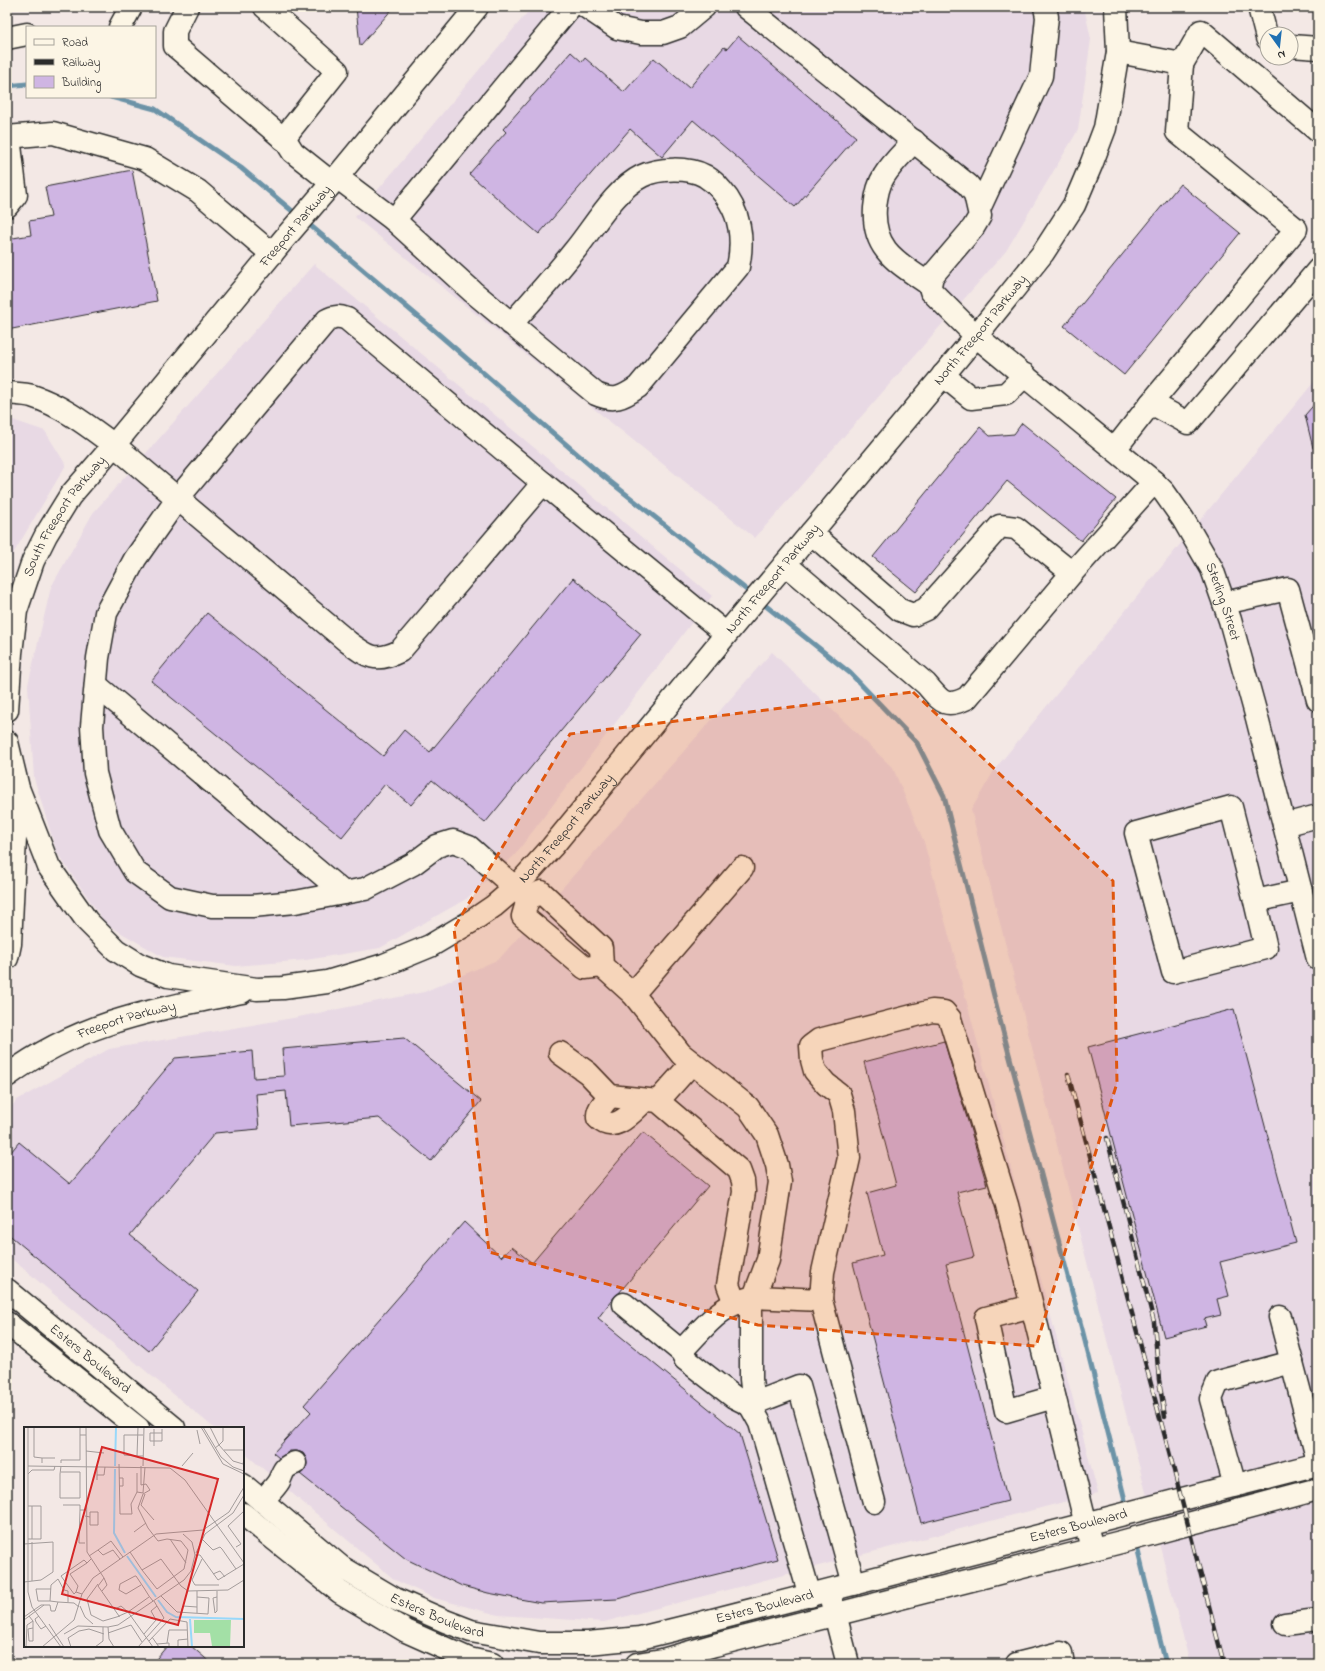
<svg xmlns="http://www.w3.org/2000/svg" width="1325" height="1671" viewBox="0 0 1325 1671" font-family="'Indie Flower',sans-serif">
<style>
.built{fill:#e8d9e4}
.lines{fill:none;stroke-linecap:round;stroke-linejoin:round}
.stream{stroke:#6c93a7;stroke-width:5}
.building{fill:#cfb5e3;stroke:#2b2b2b}
.minor-casing{stroke:#2b2b2b;stroke-width:25}
.major-casing{stroke:#2b2b2b;stroke-width:25}
.minor{stroke:#fcf5e5;stroke-width:22}
.major{stroke:#fcf5e5;stroke-width:22}
.rail-casing{stroke:#2b2b2b;stroke-width:4.5}
.rail{stroke:#fcf5e5;stroke-width:3;stroke-dasharray:9;stroke-linecap:butt}
.marked{fill:#df570e;fill-opacity:0.2;stroke:#df570e;stroke-width:3;stroke-dasharray:8 5;stroke-linejoin:round}
.labels{text-anchor:middle;dominant-baseline:central;stroke-width:3;stroke-linejoin:round;paint-order:stroke}
.street-label{font-size:14px;fill:#2b2b2b;stroke:#fcf5e5}
.inset-river{fill:none;stroke:#98d8fa;stroke-width:2}
.inset-road{fill:none;stroke:#a39c9b;stroke-width:1}
.view{fill:#d62828;fill-opacity:0.15;stroke:#d62828;stroke-width:2}
.inset-edge{fill:none;stroke:#2b2b2b;stroke-width:2}
</style>
<rect width="100%" height="100%" fill="#f3e8e5"/>
<filter id="ink" filterUnits="userSpaceOnUse"><feTurbulence type="fractalNoise" baseFrequency=".025" numOctaves="2"/><feDisplacementMap in="SourceGraphic" scale="8" xChannelSelector="R" yChannelSelector="G"/><feConvolveMatrix kernelMatrix="1 2 1 2 8 2 1 2 1" color-interpolation-filters="sRGB"/></filter>
<g filter="url(#ink)">
<path class="built" d="M532,7H1084L1091,39L1078,130L1006,251L755,538L355,217Z
M314,264L712,596L514,856L466,899L380,948L306,960L236,966L163,957L106,924L57,853L34,778L28,685L51,587L93,513Z
M1318,377V1664H1190L971,810L995,769Z
M7,418L45,431L66,465L7,564Z
M772,652L893,768L924,842L1098,1493L604,1622L498,1615L434,1598L395,1580L243,1452V1428H214L7,1255V1112L17,1100L109,1049L293,1018L424,992L499,959Z"/>
<g class="lines">
<path class="stream" d="M7,86L27,84
M111,97L155,109L241,168L297,215
M305,221L428,325L598,472L753,595
M761,602L850,673L917,743L944,796L1000,1020L1083,1333L1127,1508
M1136,1543L1166,1664"/>
</g>
<path class="building" d="M356,7H394L360,46Z
M738,36L856,137L795,207L693,120L662,157L630,129L539,234L469,174L506,132L503,129L571,52L582,62L585,58L624,92L654,58L689,88L724,47L727,49Z
M132,170L157,301L7,330V239L31,235L29,221L51,217L45,187Z
M1180,184L1240,233L1124,375L1064,326Z
M1318,400V448H1313L1305,415Z
M1022,423L1116,499L1081,541L1007,481L916,592L873,557L980,427L990,436L1014,434Z
M573,578L641,634L485,823L432,780L411,805L385,784L342,837L151,681L207,613L383,756L404,730L430,752Z
M1234,1009L1296,1243L1220,1262L1229,1296L1217,1299L1221,1315L1204,1319L1206,1326L1164,1337L1088,1047Z
M404,1038L481,1101L431,1161L379,1118L289,1126L286,1091L256,1094L259,1129L215,1133L130,1235L198,1291L149,1351L7,1233V1157L19,1142L70,1184L175,1058L252,1051L254,1078L284,1076L282,1049Z
M944,1041L987,1185L957,1192L974,1257L946,1264L1008,1501L921,1523L853,1263L883,1255L867,1193L896,1185L864,1062Z
M643,1132L708,1186L619,1293L615,1296L598,1318L740,1434L778,1559L617,1599L541,1603L488,1593L462,1586L406,1559L300,1474L305,1470L307,1464L306,1458L303,1453L297,1451H290L279,1458L273,1453L311,1412L304,1405L464,1222L501,1257L512,1247L532,1263Z
M167,1646H191L212,1664H152Z"/>
<g class="lines">
<defs>
<g id="minor">
<path d="M187,7L175,31V46L286,141L293,152L332,183"/>
<path d="M265,7L337,71L283,139"/>
<path d="M586,7L617,28L641,33H663L680,27L704,7"/>
<path id="s1" d="M746,7L968,185L975,194L980,216L973,228L932,276L930,285L931,291L976,336L1154,482L1164,492L1183,519L1212,569L1230,620L1257,718L1318,959"/>
<path d="M1259,7L1267,38"/>
<path d="M120,27L131,7"/>
<path d="M7,38L27,34"/>
<path d="M1291,46L1318,48"/>
<path d="M1118,52L1182,64L1201,31L1318,131"/>
<path d="M7,137L53,133L145,159L198,191L272,254"/>
<path d="M914,141C904,152 892,163 884,176C878,185 876,197 875,208C872,251 899,263 930,285"/>
<path d="M337,177L394,220L473,292L596,394C614,402 622,398 638,387L738,267C744,239 740,211 721,190C717,185 710,179 705,176C689,167 658,168 642,176C615,189 594,227 575,250C555,275 533,300 511,324"/>
<path d="M7,206L16,195L9,137"/>
<path d="M979,209L1041,76L1047,17L1045,7"/>
<path d="M394,220L570,7"/>
<path d="M943,375L971,398L1006,394L1025,375"/>
<path d="M7,393C15,394 24,394 32,396C63,406 88,426 114,445L348,642C368,657 376,663 400,651L543,483L726,634"/>
<path d="M1151,403L1296,229L1177,132L1182,64"/>
<path d="M1115,449L1151,403L1188,423L1318,270"/>
<path d="M811,533L900,610L913,615L926,609L1000,526L1016,528L1072,573L1154,482"/>
<path d="M785,564L926,684C941,701 944,709 967,698L1072,573"/>
<path d="M1224,603L1288,589L1318,700"/>
<path d="M96,685L344,893"/>
<path d="M1284,825L1318,816"/>
<path d="M528,899L469,847L453,841L437,846L413,864L365,889L295,902L252,906H212L170,897L135,872L110,830L95,773L92,726L98,658L106,613L135,559L178,498L327,320C334,316 339,316 347,319L543,483"/>
<path d="M1255,901L1266,948L1173,972L1136,833L1231,807L1255,901L1301,891"/>
<path d="M602,966L585,968L523,916L528,899L541,892L601,948L602,966L633,994L681,1054L748,1107L767,1135L777,1165L780,1182L768,1260L754,1297C720,1305 708,1323 685,1347L682,1352L685,1359L734,1397L750,1405L799,1386L854,1584"/>
<path d="M633,994L742,868"/>
<path d="M560,1053L588,1073L610,1096L658,1101L739,1170L743,1181L744,1192L728,1285L735,1303"/>
<path d="M610,1096C604,1103 597,1109 598,1118C615,1135 632,1112 645,1100"/>
<path d="M658,1101L692,1063"/>
<path d="M624,1304L682,1352"/>
<path d="M1032,1306L986,1318L1006,1411L1054,1397"/>
<path d="M1280,1317L1318,1461"/>
<path d="M1235,1486L1211,1399L1218,1382L1292,1362"/>
<path d="M262,1501C267,1495 275,1488 279,1481C284,1471 282,1468 295,1463"/>
<path d="M874,1502L821,1300L823,1272L849,1158L844,1111L839,1094L826,1084L815,1071L812,1060L811,1046L819,1040L932,1011L944,1012L950,1019L1007,1205L1092,1549"/>
<path d="M829,1591L848,1664"/>
<path d="M810,1596L760,1423L750,1405L753,1397L751,1379V1305L754,1297L821,1300"/>
<path d="M1285,1624L1318,1620"/>
<path d="M1017,1664L1061,1653L1063,1664"/>
</g>
<g id="major">
<path id="s2" d="M7,710L11,653L16,611L33,561L46,535L70,496L114,445L284,239L332,183L477,7"/>
<path id="s3" d="M7,742L18,788L49,867L87,921L116,950L140,965L168,976L257,989L283,988L327,982L384,965L430,946L472,921L494,906L515,888L552,847L733,626L976,336L1043,253L1074,205L1091,165L1105,128L1118,52L1116,7"/>
<path d="M7,958L10,944L17,796"/>
<path id="s4" d="M7,1076C81,1021 154,1010 242,992"/>
<path id="s5" d="M7,1290L174,1428"/>
<path d="M7,1323L138,1428"/>
<path id="s6" d="M243,1485L341,1567L395,1599L445,1621L471,1631L539,1643H588L640,1638L705,1622L1318,1464"/>
<path d="M243,1514L340,1592L406,1631L469,1659L492,1664"/>
<path d="M637,1664L662,1660L715,1645L1121,1542L1318,1489"/>
</g>
</defs>
<use href="#minor" class="minor-casing"/>
<use href="#major" class="major-casing"/>
<use href="#minor" class="minor"/>
<use href="#major" class="major"/>
<defs>
<path id="rail" d="M1068,1074L1171,1459L1224,1664
M1107,1138L1154,1322L1159,1380L1165,1417"/>
</defs>
<use href="#rail" class="rail-casing"/>
<use href="#rail" class="rail"/>
</g>
</g>
<path class="marked" d="M913,692L1113,881L1117,1083L1036,1346L758,1325L489,1252L454,928L570,734Z"/>
<g class="labels">
<g class="street-label">
<text stroke="none"><textPath href="#s2" startOffset="579">Freeport Parkway</textPath></text>
<text stroke="none"><textPath href="#s3" startOffset="1397">North Freeport Parkway</textPath></text>
<text stroke="none"><textPath href="#s2" startOffset="207">South Freeport Parkway</textPath></text>
<text stroke="none"><textPath href="#s3" startOffset="1073">North Freeport Parkway</textPath></text>
<text stroke="none"><textPath href="#s1" startOffset="844">Sterling Street</textPath></text>
<text stroke="none"><textPath href="#s3" startOffset="749">North Freeport Parkway</textPath></text>
<text stroke="none"><textPath href="#s4" startOffset="133">Freeport Parkway</textPath></text>
<text stroke="none"><textPath href="#s5" startOffset="108">Esters Boulevard</textPath></text>
<text stroke="none"><textPath href="#s6" startOffset="896">Esters Boulevard</textPath></text>
<text stroke="none"><textPath href="#s6" startOffset="572">Esters Boulevard</textPath></text>
<text stroke="none"><textPath href="#s6" startOffset="236">Esters Boulevard</textPath></text>
</g>
</g>
<g transform="translate(24 1427)">
<rect width="220" height="220" fill="#f3e8e5"/>
<path d="M170,193H207L206,220L188,219L186,206H170Z" fill="#a3e0a6"/>
<path class="inset-river" d="M91,39L92,0M91,42L90,106L101,126M103,129L132,170M134,173L143,185L152,190L220,192M166,192L168,220"/>
<path class="inset-road" d="M4,0V165L8,180L37,220M10,0V30L18,31V36M56,0V8H62M62,0L63,125L80,151L74,159L95,189L104,185L129,220M114,0L113,29H119M177,0L199,37L220,47M179,0L197,30L209,40L220,44M186,0L195,18L191,21M199,0V14L195,18L209,34L219,37L220,32M130,2V14H138V2M173,3L176,17M130,19V14H126V6H138M200,23H220M62,24L80,26M113,29L100,28V8H119M18,31H31M37,36V33H56V8M95,37L96,87H108L107,77L113,65V46M4,39L146,41L161,53L220,136M117,39V58L122,57L126,63L119,67L114,81L124,101L134,114L143,112L157,114L164,123L160,142L133,162L118,143M119,39L120,0M158,39L169,26M37,45H56V71H36V47L37,39M4,47L8,43H30L31,39M73,48H80L81,40M73,53V39M95,59H99V51H95M113,65L119,66L121,40M121,67L117,78L130,93M39,78H56V83M61,89L66,90V98H74V85H66V90M110,105L122,96M4,112H17V79H4M8,112V79M146,112L162,136M178,112L189,123L196,120L198,122L212,142M61,116H55V113L56,83H62M0,117L29,115V145L17,153L0,155M212,120L217,117L204,99L220,84M74,123L87,114L99,130M106,125L118,143L137,132L157,159L164,164L204,163L220,153M172,126L181,107L209,86L220,68M171,128H176L194,153L220,137M65,129L74,123L79,128L89,123L96,132M178,132L168,153L171,158H195M189,147L196,144L201,150M8,154V115M74,157L63,172L67,188L79,194L96,189M117,158L102,167L95,163L96,157L111,149H112L120,161L125,169L129,174M78,164L83,158L80,151M193,164V184L191,186L189,171L193,170M52,165L54,159L46,147L63,136M58,167L52,165L50,167L37,149L60,133L63,136L67,132M137,169L153,185L184,187L185,171L173,170V164M26,174H14L12,162H27M34,175L26,174L27,158L34,152L40,163L44,164V175M56,179L61,190L69,197M91,182L97,179L104,185L125,170M157,186L159,179L173,180M173,186V170M15,189L11,192L12,195L17,202L22,199M0,190L17,178H26L27,184H31L34,175L50,176L55,180M0,193L20,178M9,194V201L4,202L5,214H9V201M25,197L40,220M84,200L85,212L90,220M84,206L107,198L118,215M40,207L54,199L84,200L94,198L160,153L167,144L171,128L168,115L159,107M120,207L132,193L127,184L133,179M128,210L135,220M125,214L146,192L163,195L164,220M143,216L145,203H163M133,217L145,216V220M2,220L3,198L9,194L5,189M18,220L50,193L58,167L69,151L132,107L179,103L205,85L220,60M47,220L44,211L55,204L65,202L80,207M71,220L79,214V200M114,220L140,191L130,174M154,220V213L164,212"/>
<path class="view" d="M78,20L194,52L154,198L38,167Z"/>
<rect width="220" height="220" class="inset-edge"/>
</g>
<rect width="1325" height="1671" fill="none" stroke="#fcf5e5" stroke-width="24"/>
<rect x="12" y="12" width="1301" height="1647" fill="none" stroke="#2b2b2b" stroke-width="1.5" filter="url(#ink)"/>
<rect x="26" y="26" width="130" height="72" fill="#fcf5e5" stroke="#a8a49b"/>
<rect x="34" y="39" width="20" height="6" fill="#fcf5e5" stroke="#a8a49b"/>
<text x="62" y="46" font-size="12" fill="#2b2b2b">Road</text>
<rect x="34" y="59" width="20" height="6" fill="#2b2b2b" stroke="#a8a49b"/>
<text x="62" y="66" font-size="12" fill="#2b2b2b">Railway</text>
<rect x="34" y="76" width="20" height="12" fill="#cfb5e3" stroke="#a8a49b"/>
<text x="62" y="86" font-size="12" fill="#2b2b2b">Building</text>
<g transform="translate(1279 46) rotate(165)"><circle r="19" fill="#fcf5e5" stroke="#a8a49b"/>
<path d="M0-3L7 15L0 10L-7 15Z" fill="#1f6fb2"/>
<text y="-6" font-size="11" font-weight="bold" text-anchor="middle" fill="#2b2b2b">N</text>
</g>
</svg>
